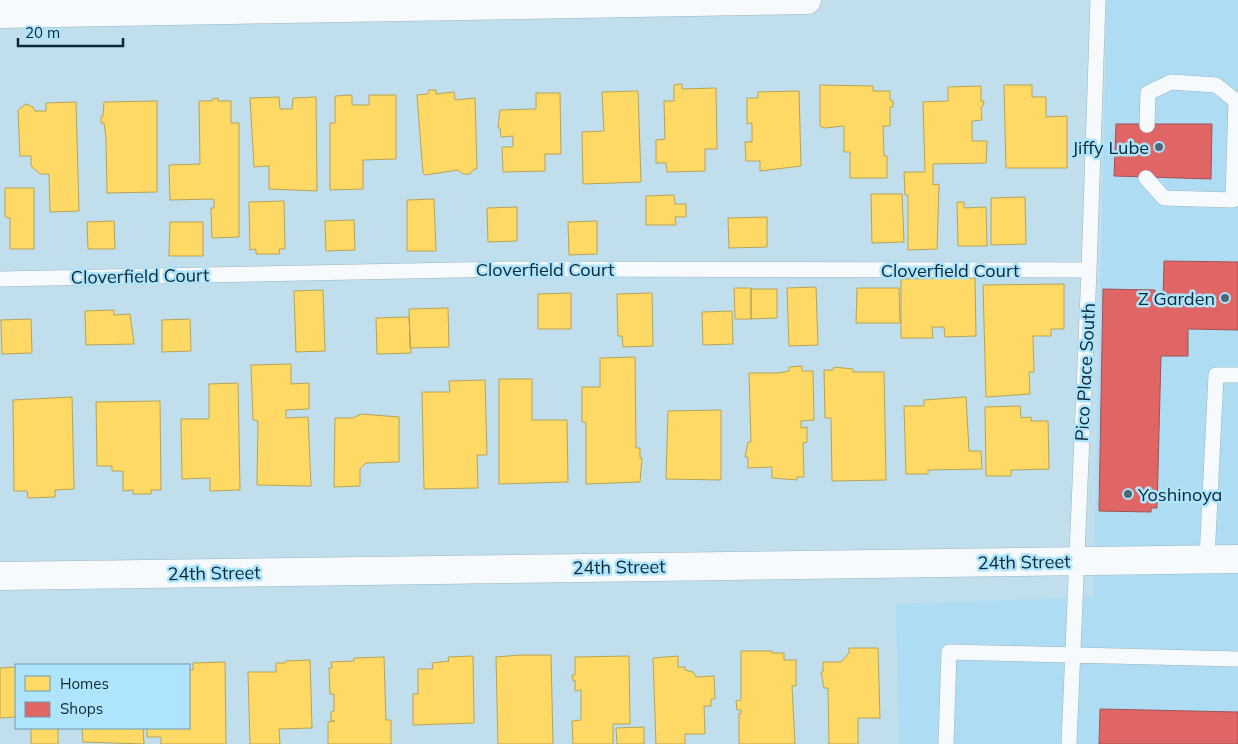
<svg xmlns="http://www.w3.org/2000/svg" width="1238" height="744" viewBox="0 0 1238 744" font-family="Mulish,sans-serif">
<style>
.built{fill:#aeddf3}
.homes{fill:#ffd966;stroke:#b6a457}
.shops{fill:#e06666;stroke:#a05357}
.lines{fill:none;stroke-linecap:round;stroke-linejoin:round}
.service-casing{stroke:#9cb6c2;stroke-width:16}
.minor-casing{stroke:#9cb6c2;stroke-width:29}
.tertiary-casing{stroke:#9cb6c2;stroke-width:29}
.service{stroke:#f6fafc;stroke-width:15}
.minor{stroke:#f6fafc;stroke-width:28}
.tertiary{stroke:#f6fafc;stroke-width:28}
.poi-dot{fill:#4b6874;stroke:#afe4fd;stroke-width:2}
.labels{text-anchor:middle;dominant-baseline:central;stroke-width:5;stroke-linejoin:round;paint-order:stroke}
.poi-label{font-size:18px;fill:#0c2834;stroke:#afe4fd;text-anchor:end}
.street-label{font-size:18px;fill:#0c2834;stroke:#afe4fd}
</style>
<rect width="100%" height="100%" fill="#c0deec"/>
<path class="built" d="M1107,0H1238V744H899L896,604L1093,597Z"/>
<path class="homes" d="M682,84V89L716,88L717,149H705V171L667,172L666,163H656V140L665,139L664,101H674V85Z
M820,85L873,86V91H890V100L893,101V107H890V126H883L884,156H887V178H850V152H844V126L824,128L820,126Z
M1004,85H1032V97H1046V117L1067,116V168H1006Z
M981,86V101H984L983,106L981,107L982,120L972,121V141H987L986,163L933,164V185L939,184L937,249L908,250V195H905L904,172H925L923,102L948,101V87Z
M429,90H436V94L454,92L455,100L475,98L477,169H474L470,174H463L458,170L425,175L423,173L417,95L428,94Z
M638,91L641,182L583,184L582,132L604,131L602,92Z
M799,91L801,166L760,171V161H746L745,142H752V123L747,124V98H758V92Z
M536,93H560L561,154H545V171L503,172L502,147H513V136L501,137L500,128H498L500,110L536,109Z
M352,95V105H369V95H396V159L363,160V189L330,190V123H335V96Z
M279,97L280,109H292L293,98L316,97L317,191L269,189V166L254,167L250,98Z
M218,98V101H231V123H239V237L212,238L211,208H214V199L170,200L169,165L200,164L199,101H212V99Z
M157,101V192L107,193L106,138L104,123H101V116H103L104,102Z
M76,102L79,211L50,212L49,174H40L31,166V156H20L18,110L26,104L33,107L35,111H46V103Z
M5,188H34V249H10V218L5,217Z
M871,194H902L904,242L872,243Z
M674,195L675,204H686V217H675L676,225H646V196Z
M1025,197L1026,244L991,245V198Z
M434,199L436,251H407V200Z
M284,201L285,249H279L280,254H256V249L250,250L249,202Z
M957,202H964V208L986,207L987,246H958Z
M517,207V241L488,242L487,208Z
M767,217V247L729,248L728,218Z
M354,220L355,250L326,251L325,221Z
M114,221L115,249H88L87,222Z
M597,221V254L569,255L568,222Z
M170,222H203V256H169Z
M975,278L976,336L945,337L944,327H932L933,338H901V279Z
M1064,284V329H1051V336H1033L1034,372H1029L1030,394L986,397L983,285Z
M816,287L818,345L789,346L787,288Z
M734,288H751V319H735Z
M857,288H899L900,323H856Z
M751,289H777V318L751,319Z
M323,290L325,351L296,352L294,291Z
M571,293V329H538V294Z
M652,293L653,346L623,347L622,336H618L617,294Z
M448,308L449,347L410,348L409,309Z
M114,310V315L130,314L134,344L86,345L85,311Z
M732,311L733,344L703,345L702,312Z
M409,317L411,353L377,354L376,318Z
M31,319L32,353L2,354L1,320Z
M190,319L191,351L162,352V320Z
M635,357L636,448H640V458H642L640,482L586,484V422H582V387H600V358Z
M291,364V384L309,383V409L286,410V418L308,417L311,486L257,485L258,421L253,420L251,365Z
M802,366V371H813L814,420L801,421V428L807,427V442L803,443L804,477H797V480L772,478V467L748,468V457H745L748,442H751L749,373H778L789,371V367Z
M834,367L853,369V372H884L886,480L832,481L831,418H825L824,370H833Z
M499,379H532V420H567L568,482L499,484Z
M485,380L487,455H477L478,488L424,489L422,392H450L449,381Z
M238,383L240,490L210,491V478L182,479L181,419H209V384Z
M72,397L74,489L55,490V497L28,498L27,491H14L13,400Z
M966,397L969,451H981L982,469L928,470V474H906L904,406H924V400Z
M160,401L161,490H151V494H133V490L123,491V471H112V466H97L96,402Z
M1020,406L1021,418L1031,417V421H1048L1049,469L1011,470V476H986L985,407Z
M721,410V480L666,479L668,411Z
M361,414L399,417V462L366,463L360,469V486L334,487L335,418H353Z
M849,648H878L880,718H858V744H829L828,688H824L821,672H823V662H841L849,653Z
M741,651H772V653H784V660H796V686H792L795,744H739V713L741,714V710H737L736,701L741,700Z
M520,655H551L553,744H498L496,657Z
M473,656L474,723L413,725V694H418V669H433L432,663L449,661L448,657Z
M629,656L630,724H613V744H573L572,721L581,720V690L575,691V680L573,681L572,675H575V657Z
M678,656V667H685V670L693,672L696,677L714,676L715,699H711V706H704L705,734H685V744H656L653,658Z
M384,657L386,720H391V744H328V722L335,721H331V712L334,711V694H330L329,668H332L331,662L354,661V658Z
M310,660L312,728L279,729L280,744H250L248,672H276V663H285L286,661Z
M225,662L226,744H161V737H147V728H189V670H193V663Z
M16,667V717L0,718V668Z
M644,727V744H617L616,728Z
M31,728H58V744H31Z
M82,728H143L144,744L83,742Z"/>
<path class="shops" d="M1116,124H1212L1211,179L1114,176Z
M1164,261L1238,262V330L1188,329V356H1161L1157,508H1151V512L1099,511L1103,289L1155,290V300H1163Z
M1100,709L1238,712V744H1099Z"/>
<g class="lines">
<defs>
<path id="service" d="M1146,178L1164,198L1233,200L1236,101L1216,85L1171,82L1148,93L1147,125
M0,279L509,269L1089,270
M1207,559L1216,375H1238
M946,744L949,652L1238,659
M1069,744L1089,270L1098,0"/>
<path id="minor" d="M0,576L1238,559"/>
<path id="tertiary" d="M0,14L807,0"/>
</defs>
<use href="#service" class="service-casing"/>
<use href="#minor" class="minor-casing"/>
<use href="#tertiary" class="tertiary-casing"/>
<use href="#service" class="service"/>
<use href="#minor" class="minor"/>
<use href="#tertiary" class="tertiary"/>
</g>
<g class="poi-dot">
<circle cx="1159" cy="147" r="5"/>
<circle cx="1225" cy="298" r="5"/>
<circle cx="1128" cy="494" r="5"/>
</g>
<g class="labels">
<g class="poi-label">
<text x="1149" y="147">Jiffy Lube</text>
<text x="1215" y="298">Z Garden</text>
<text x="1138" y="494" text-anchor="start">Yoshinoya</text>
</g>
<g class="street-label">
<text x="545" y="269">Cloverfield Court</text>
<text x="950" y="270">Cloverfield Court</text>
<text transform="translate(140 276) rotate(-1)">Cloverfield Court</text>
<text transform="translate(1085 372) rotate(-87)">Pico Place South</text>
<text transform="translate(1024 562) rotate(-1)">24th Street</text>
<text transform="translate(619 567) rotate(-1)">24th Street</text>
<text transform="translate(214 573) rotate(-1)">24th Street</text>
</g>
</g>
<rect x="15" y="664" width="175" height="65" fill="#afe4fd" stroke="#6e99ad"/>
<rect x="25" y="676" width="25" height="15" fill="#ffd966" stroke="#6e99ad"/>
<text x="60" y="689" font-size="15" fill="#0c2834">Homes</text>
<rect x="25" y="702" width="25" height="15" fill="#e06666" stroke="#6e99ad"/>
<text x="60" y="714" font-size="15" fill="#0c2834">Shops</text>
<path d="M18 38v8h105v-8" fill="none" stroke="#0c2834" stroke-width="2.5"/>
<text x="25" y="38" font-size="15" fill="#0c2834" stroke="#afe4fd" stroke-width="4" paint-order="stroke">20 m</text>
</svg>
